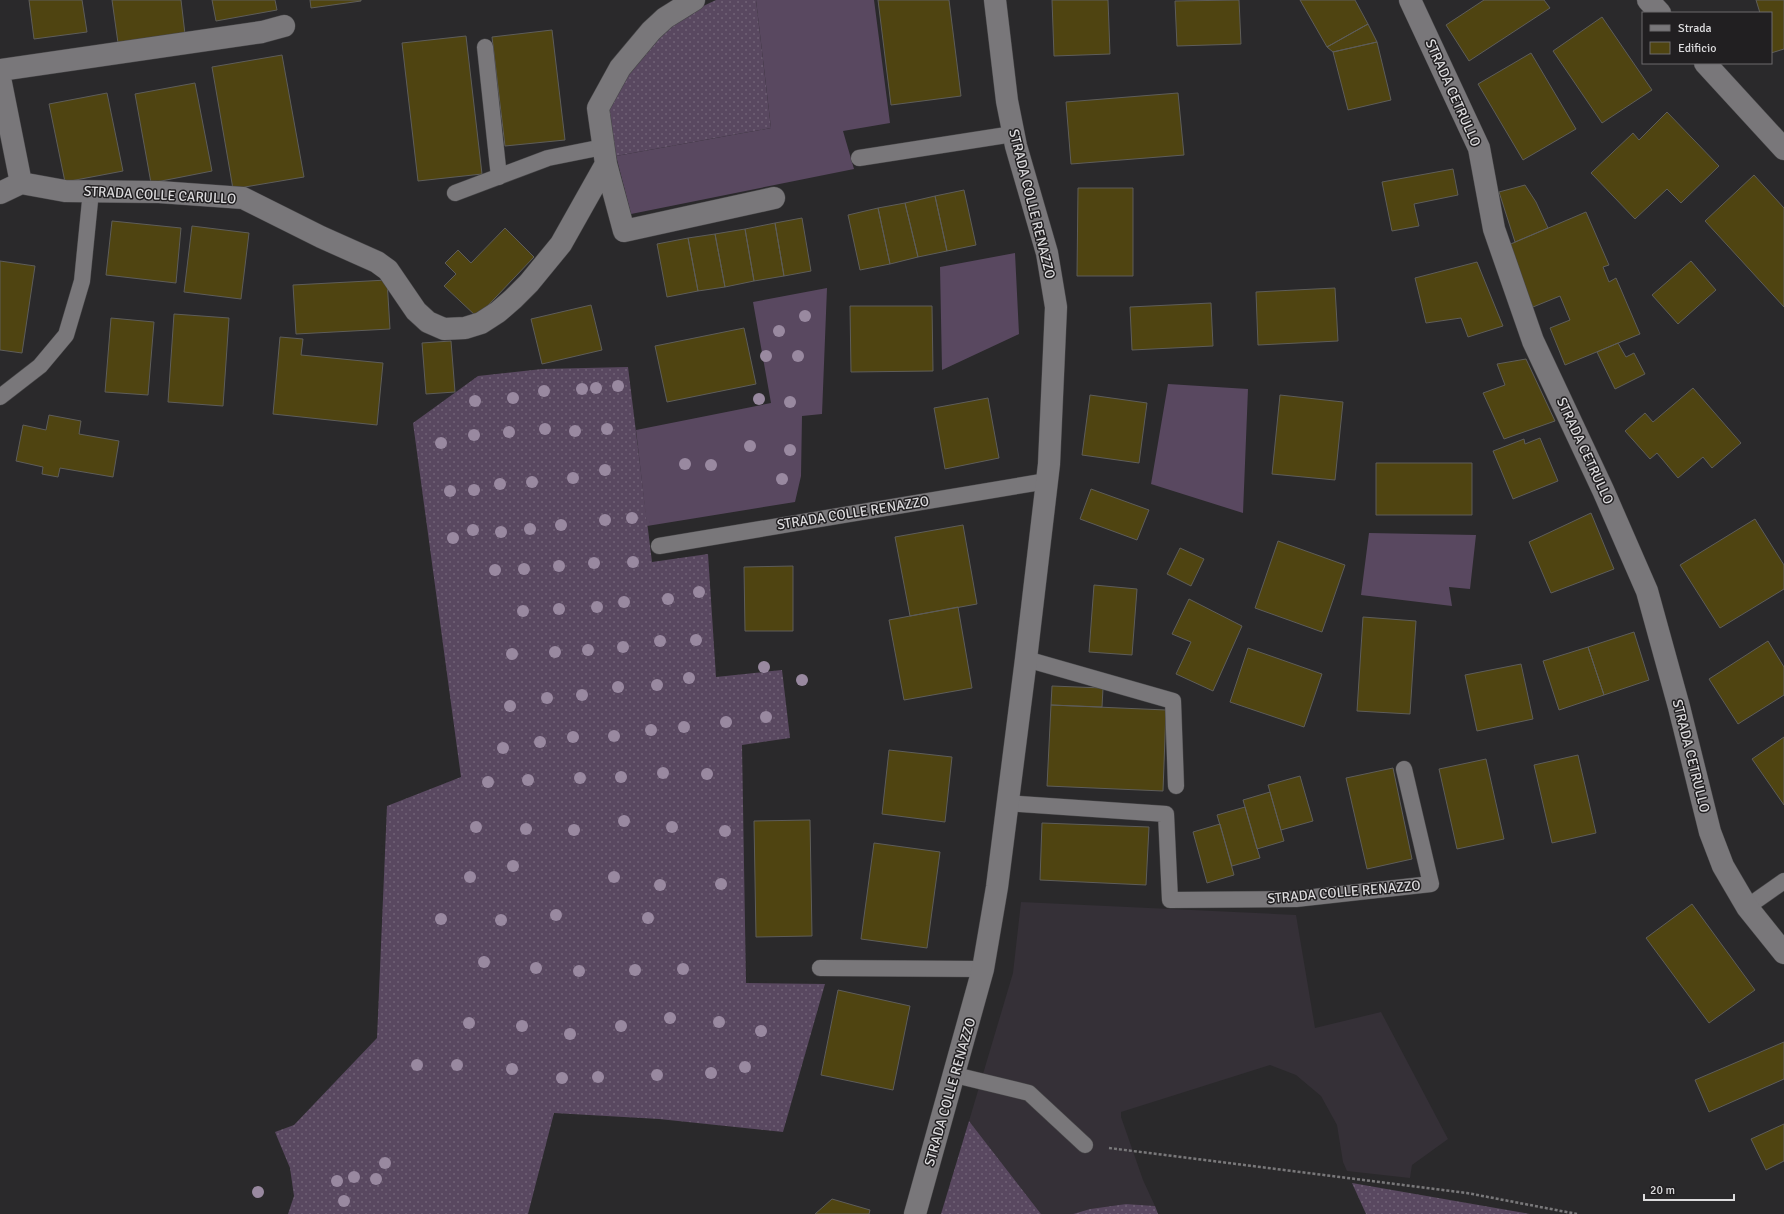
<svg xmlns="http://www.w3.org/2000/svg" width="1784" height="1214" viewBox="0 0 1784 1214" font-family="Signika,sans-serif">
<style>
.built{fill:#353037}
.grass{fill:url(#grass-dots)}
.garden{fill:#594860}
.building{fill:#4f4411;stroke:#5e5d5a}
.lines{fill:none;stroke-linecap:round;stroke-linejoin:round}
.service-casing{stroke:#474648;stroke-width:17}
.minor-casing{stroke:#474648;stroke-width:23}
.tertiary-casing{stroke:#474648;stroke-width:23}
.path{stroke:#79787a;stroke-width:2.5;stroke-dasharray:3 2;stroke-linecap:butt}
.service{stroke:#79777a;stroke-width:16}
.minor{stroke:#79777a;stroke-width:22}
.tertiary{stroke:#79777a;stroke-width:22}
.tree{fill:#9989a0}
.labels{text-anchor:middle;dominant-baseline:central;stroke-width:3;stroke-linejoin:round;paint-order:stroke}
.street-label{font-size:14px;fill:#dcdbdd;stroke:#211f21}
</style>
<defs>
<pattern id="grass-dots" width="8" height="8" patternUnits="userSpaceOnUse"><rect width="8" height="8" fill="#594860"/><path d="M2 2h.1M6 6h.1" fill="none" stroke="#706276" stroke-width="1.8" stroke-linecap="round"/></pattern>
</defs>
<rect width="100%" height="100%" fill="#2a292b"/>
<path class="built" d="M1021,902L1296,915L1315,1028L1381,1012L1448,1139L1412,1165L1410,1178L1347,1171L1343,1162L1337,1125L1321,1096L1296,1075L1270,1065L1121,1112V1117L1143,1180L1155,1206L1126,1204L1090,1209L1073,1214H1041L969,1121L1013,973Z"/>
<path class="grass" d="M716,0H756L771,128L616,156L608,105L640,52L680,17Z
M628,367L652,562L708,554L716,677L782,670L790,738L742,745L746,983L825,984L783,1132L659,1119L554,1113L528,1214H288L294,1196L290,1168L275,1132L294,1125L377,1038L387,806L461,777L413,423L478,376L542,369Z
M969,1121L1041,1214H941Z
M1352,1183L1530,1214H1366Z
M1126,1204L1155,1206L1158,1214H1073L1090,1209Z"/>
<path class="garden" d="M756,0H874L890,123L843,131L854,169L631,214L616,156L771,128Z
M1015,253L1019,334L942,370L940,267Z
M827,288L822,414L802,416L801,476L795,502L647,526L636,430L771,403L753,302Z
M1168,384L1248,389L1243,513L1151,484Z
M1369,533L1476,535L1470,589L1449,587L1452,606L1361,595Z"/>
<path class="building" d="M29,0H82L87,32L34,39Z
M112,0H181L185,34L118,43Z
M212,0H275L277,10L216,21Z
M310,0H361V1L311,8Z
M878,0H949L961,96L891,105Z
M1052,0H1108L1110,54L1054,56Z
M1239,0L1241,44L1177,46L1175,1Z
M1300,0H1355L1368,24L1327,47Z
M1484,0H1544L1550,8L1469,61L1446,25Z
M1756,0H1784V49L1771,53V13H1760Z
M1602,17L1652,90L1602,123L1553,51Z
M1368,24L1377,42L1333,52L1327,47Z
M552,30L565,140L505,146L492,37Z
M466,36L482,174L418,181L402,43Z
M1377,42L1391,100L1348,110L1333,52Z
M1531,53L1576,129L1523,160L1478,84Z
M282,55L304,177L233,189L212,67Z
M195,83L212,171L151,183L135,94Z
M107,93L123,171L65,182L49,104Z
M1178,93L1184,155L1071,164L1066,102Z
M1667,112L1719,166L1681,203L1667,189L1635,219L1591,173L1633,133L1639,140Z
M1453,169L1458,195L1414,204L1419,226L1392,231L1382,182Z
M1754,175L1784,208V307L1705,221Z
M1525,185L1536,202L1548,228L1515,242L1499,192Z
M1078,188H1133V276H1077Z
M964,190L976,245L947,251L935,196Z
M935,196L947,251L918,257L905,203Z
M905,203L918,257L890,264L878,208Z
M878,208L890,264L860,270L848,215Z
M1586,212L1609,265L1603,267L1609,282L1616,278L1640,334L1565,365L1550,328L1570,320L1560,296L1533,307L1506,246Z
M802,218L811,271L784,276L775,223Z
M112,221L181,228L176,283L106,275Z
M775,223L784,276L754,281L745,229Z
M192,226L249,233L241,299L184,292Z
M505,228L534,257L477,317L444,286L456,274L445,263L458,250L471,263Z
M745,229L754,281L725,287L715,234Z
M715,234L725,287L698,291L688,238Z
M688,238L698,291L667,297L657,244Z
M0,261L35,266L22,353L0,350Z
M1691,261L1716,290L1678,324L1652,295Z
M1477,262L1503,326L1468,337L1461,318L1426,323L1415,278Z
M387,280L390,329L296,334L293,285Z
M1335,288L1338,341L1258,345L1256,292Z
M1211,303L1213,346L1132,350L1130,307Z
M591,305L602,350L542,364L531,319Z
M850,306H932L933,371L851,372Z
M174,314L229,318L223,406L168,402Z
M111,318L154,322L148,395L105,392Z
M744,328L756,384L667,402L655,346Z
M280,337L303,339L301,355L383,363L377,425L273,414Z
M451,341L455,392L426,394L422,343Z
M1618,343L1626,357L1634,353L1645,374L1615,389L1597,352Z
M1526,359L1555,421L1504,439L1483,393L1505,385L1497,364Z
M1693,388L1741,443L1712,468L1703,457L1678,478L1657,453L1650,459L1625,431L1645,413L1653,422Z
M1090,395L1147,403L1139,463L1082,455Z
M1280,395L1343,402L1335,480L1272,474Z
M988,398L999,458L945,469L934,408Z
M49,415L81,421L79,434L119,441L113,477L60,468L58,477L42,474L43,467L16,461L23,425L46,430Z
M1540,438L1558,481L1513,499L1493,451L1524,439L1525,444Z
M1376,463H1472V515H1376Z
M1091,489L1149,510L1137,540L1080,519Z
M1591,513L1614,569L1551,593L1529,542Z
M1755,519L1784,565V589L1720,628L1680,565Z
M963,525L977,604L910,616L895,537Z
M1278,541L1345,565L1322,632L1255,608Z
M1180,548L1204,559L1191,586L1167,574Z
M793,566V631H745L744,567Z
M1094,585L1137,589L1132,655L1089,652Z
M1189,599L1242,626L1213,691L1176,674L1191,642L1172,634Z
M958,607L972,688L904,700L889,620Z
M1363,617L1416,621L1410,714L1357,711Z
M1634,632L1649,680L1604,695L1588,647Z
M1768,641L1784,667V695L1738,724L1709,679Z
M1588,647L1604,695L1559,710L1543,661Z
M1248,648L1322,674L1304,727L1230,702Z
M1521,664L1533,719L1477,731L1465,675Z
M1052,686L1103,688L1102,707L1051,705Z
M1051,705L1166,710L1163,791L1047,786Z
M1784,737V805L1752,759Z
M889,750L952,757L945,822L882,814Z
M1578,755L1596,833L1552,843L1534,765Z
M1486,759L1504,839L1457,849L1439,769Z
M1393,768L1412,859L1367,869L1346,778Z
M1300,776L1313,821L1281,830L1268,785Z
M1270,792L1284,841L1257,849L1243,800Z
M1245,807L1260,858L1232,866L1217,815Z
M810,820L812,936L756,937L754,821Z
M1042,823L1149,827L1146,885L1040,880Z
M1220,824L1234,875L1207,883L1193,832Z
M874,843L940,852L927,948L861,939Z
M1692,904L1755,990L1709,1023L1646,938Z
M838,990L910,1006L893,1090L821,1075Z
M1784,1042V1079L1709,1112L1695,1080Z
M1784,1124V1161L1766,1170L1751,1139Z
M832,1199L870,1210L869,1214H815Z"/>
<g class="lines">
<defs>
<path id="service" d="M485,47L499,177
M859,158L1013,134
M455,193L548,158L603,147
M0,397L40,366L66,335L82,281L91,191
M659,546L1047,481
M1026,659L1173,701L1176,786
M1006,803L1166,814L1170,900L1296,899L1431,884L1404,769
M1747,907L1784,881
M820,968L983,969
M955,1075L1029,1093L1085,1145"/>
<path id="minor" d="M1410,0L1479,148L1494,229L1533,341L1603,490L1647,591L1679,707L1710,832L1723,866L1747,907L1784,953
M1648,0L1660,13
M1705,63L1784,149
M0,70L262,32L284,26
M0,78L21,183L65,191L159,192L243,198L321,237L377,262L388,270L416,311L428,322L444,329L465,328L481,323L498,312L513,299L529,283L561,244L606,164L598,108L620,68L651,31L665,18L694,0
M606,164L624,231L774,198
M0,193L21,183"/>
<path id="tertiary" d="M915,1214L983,969L997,887L1026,659L1049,464L1056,307L1047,253L1016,146L1007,101L995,0"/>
</defs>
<use href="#service" class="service-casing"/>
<use href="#minor" class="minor-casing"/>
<use href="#tertiary" class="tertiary-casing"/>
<path class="path" d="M1109,1148L1467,1193L1577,1214"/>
<use href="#service" class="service"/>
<use href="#minor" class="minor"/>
<use href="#tertiary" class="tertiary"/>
</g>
<g class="tree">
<circle cx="805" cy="316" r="6"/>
<circle cx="779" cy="331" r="6"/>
<circle cx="766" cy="356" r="6"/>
<circle cx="798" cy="356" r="6"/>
<circle cx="618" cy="386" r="6"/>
<circle cx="596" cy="388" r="6"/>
<circle cx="582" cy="389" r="6"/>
<circle cx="544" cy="391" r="6"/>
<circle cx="513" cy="398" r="6"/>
<circle cx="759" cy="399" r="6"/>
<circle cx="475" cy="401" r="6"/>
<circle cx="790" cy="402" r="6"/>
<circle cx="545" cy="429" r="6"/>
<circle cx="607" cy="429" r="6"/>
<circle cx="575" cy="431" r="6"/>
<circle cx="509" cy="432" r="6"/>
<circle cx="474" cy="435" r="6"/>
<circle cx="441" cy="443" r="6"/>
<circle cx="750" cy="446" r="6"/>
<circle cx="790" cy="450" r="6"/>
<circle cx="685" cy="464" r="6"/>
<circle cx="711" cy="465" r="6"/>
<circle cx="605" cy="470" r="6"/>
<circle cx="573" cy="478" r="6"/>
<circle cx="782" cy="479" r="6"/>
<circle cx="532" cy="482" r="6"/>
<circle cx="500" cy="484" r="6"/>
<circle cx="474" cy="490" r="6"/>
<circle cx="450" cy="491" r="6"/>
<circle cx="632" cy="518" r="6"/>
<circle cx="605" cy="520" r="6"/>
<circle cx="561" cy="525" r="6"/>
<circle cx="530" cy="529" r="6"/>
<circle cx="473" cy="530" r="6"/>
<circle cx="501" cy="532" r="6"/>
<circle cx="453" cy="538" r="6"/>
<circle cx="633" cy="562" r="6"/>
<circle cx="594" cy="563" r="6"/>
<circle cx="559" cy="566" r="6"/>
<circle cx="524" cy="569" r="6"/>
<circle cx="495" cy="570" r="6"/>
<circle cx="699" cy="592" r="6"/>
<circle cx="668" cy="599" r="6"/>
<circle cx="624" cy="602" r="6"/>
<circle cx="597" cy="607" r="6"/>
<circle cx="559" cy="609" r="6"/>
<circle cx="523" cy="611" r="6"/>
<circle cx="696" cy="640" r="6"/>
<circle cx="660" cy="641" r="6"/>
<circle cx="623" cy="647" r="6"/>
<circle cx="588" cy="650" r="6"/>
<circle cx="555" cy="652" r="6"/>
<circle cx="512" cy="654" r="6"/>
<circle cx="764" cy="667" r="6"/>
<circle cx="689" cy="678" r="6"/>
<circle cx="802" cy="680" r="6"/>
<circle cx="657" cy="685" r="6"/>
<circle cx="618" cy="687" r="6"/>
<circle cx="582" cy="695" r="6"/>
<circle cx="547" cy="698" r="6"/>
<circle cx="510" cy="706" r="6"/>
<circle cx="766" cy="717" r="6"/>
<circle cx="726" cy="722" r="6"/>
<circle cx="684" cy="727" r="6"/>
<circle cx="651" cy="730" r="6"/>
<circle cx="614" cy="736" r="6"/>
<circle cx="573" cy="737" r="6"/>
<circle cx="540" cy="742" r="6"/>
<circle cx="503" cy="748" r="6"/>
<circle cx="663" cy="773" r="6"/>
<circle cx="707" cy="774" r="6"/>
<circle cx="621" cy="777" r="6"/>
<circle cx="580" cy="778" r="6"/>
<circle cx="528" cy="780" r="6"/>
<circle cx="488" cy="782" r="6"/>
<circle cx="624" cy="821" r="6"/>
<circle cx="476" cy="827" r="6"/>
<circle cx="672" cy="827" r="6"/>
<circle cx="526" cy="829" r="6"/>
<circle cx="574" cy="830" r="6"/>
<circle cx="725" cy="831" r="6"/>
<circle cx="513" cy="866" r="6"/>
<circle cx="470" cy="877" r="6"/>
<circle cx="614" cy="877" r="6"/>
<circle cx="721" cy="884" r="6"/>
<circle cx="660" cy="885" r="6"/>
<circle cx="556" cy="915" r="6"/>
<circle cx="648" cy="918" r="6"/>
<circle cx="441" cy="919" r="6"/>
<circle cx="501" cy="920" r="6"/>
<circle cx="484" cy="962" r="6"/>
<circle cx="536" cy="968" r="6"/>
<circle cx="683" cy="969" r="6"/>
<circle cx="635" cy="970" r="6"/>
<circle cx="579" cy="971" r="6"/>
<circle cx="670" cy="1018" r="6"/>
<circle cx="719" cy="1022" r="6"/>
<circle cx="469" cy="1023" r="6"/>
<circle cx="522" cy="1026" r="6"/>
<circle cx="621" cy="1026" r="6"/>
<circle cx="761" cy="1031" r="6"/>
<circle cx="570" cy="1034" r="6"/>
<circle cx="417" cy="1065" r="6"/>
<circle cx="457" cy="1065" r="6"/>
<circle cx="745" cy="1067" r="6"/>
<circle cx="512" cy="1069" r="6"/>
<circle cx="711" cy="1073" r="6"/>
<circle cx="657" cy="1075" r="6"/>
<circle cx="598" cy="1077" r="6"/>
<circle cx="562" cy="1078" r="6"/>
<circle cx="385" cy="1163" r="6"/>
<circle cx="354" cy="1177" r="6"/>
<circle cx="376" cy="1179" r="6"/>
<circle cx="337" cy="1181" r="6"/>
<circle cx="258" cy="1192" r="6"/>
<circle cx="344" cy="1201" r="6"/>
</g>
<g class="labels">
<g class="street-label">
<text transform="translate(1453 93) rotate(66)">STRADA CETRULLO</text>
<text transform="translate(160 195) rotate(3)">STRADA COLLE CARULLO</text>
<text transform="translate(1032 204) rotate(76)">STRADA COLLE RENAZZO</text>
<text transform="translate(1585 451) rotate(65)">STRADA CETRULLO</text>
<text transform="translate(853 513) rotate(-9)">STRADA COLLE RENAZZO</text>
<text transform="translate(1691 756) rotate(76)">STRADA CETRULLO</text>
<text transform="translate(1344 892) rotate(-5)">STRADA COLLE RENAZZO</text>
<text transform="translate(950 1092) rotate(-74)">STRADA COLLE RENAZZO</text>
</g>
</g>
<rect x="1642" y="12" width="130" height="52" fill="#211f21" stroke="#6c6a6c"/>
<rect x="1650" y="25" width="20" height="6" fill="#79777a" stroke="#6c6a6c"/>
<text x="1678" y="32" font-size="12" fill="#dcdbdd">Strada</text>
<rect x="1650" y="42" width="20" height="12" fill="#4f4411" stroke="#6c6a6c"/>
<text x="1678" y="52" font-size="12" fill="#dcdbdd">Edificio</text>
<path d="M1644 1194v6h90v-6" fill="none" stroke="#dcdbdd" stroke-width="2"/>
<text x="1650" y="1194" font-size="12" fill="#dcdbdd" stroke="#211f21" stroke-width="3" paint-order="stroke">20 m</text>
</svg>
